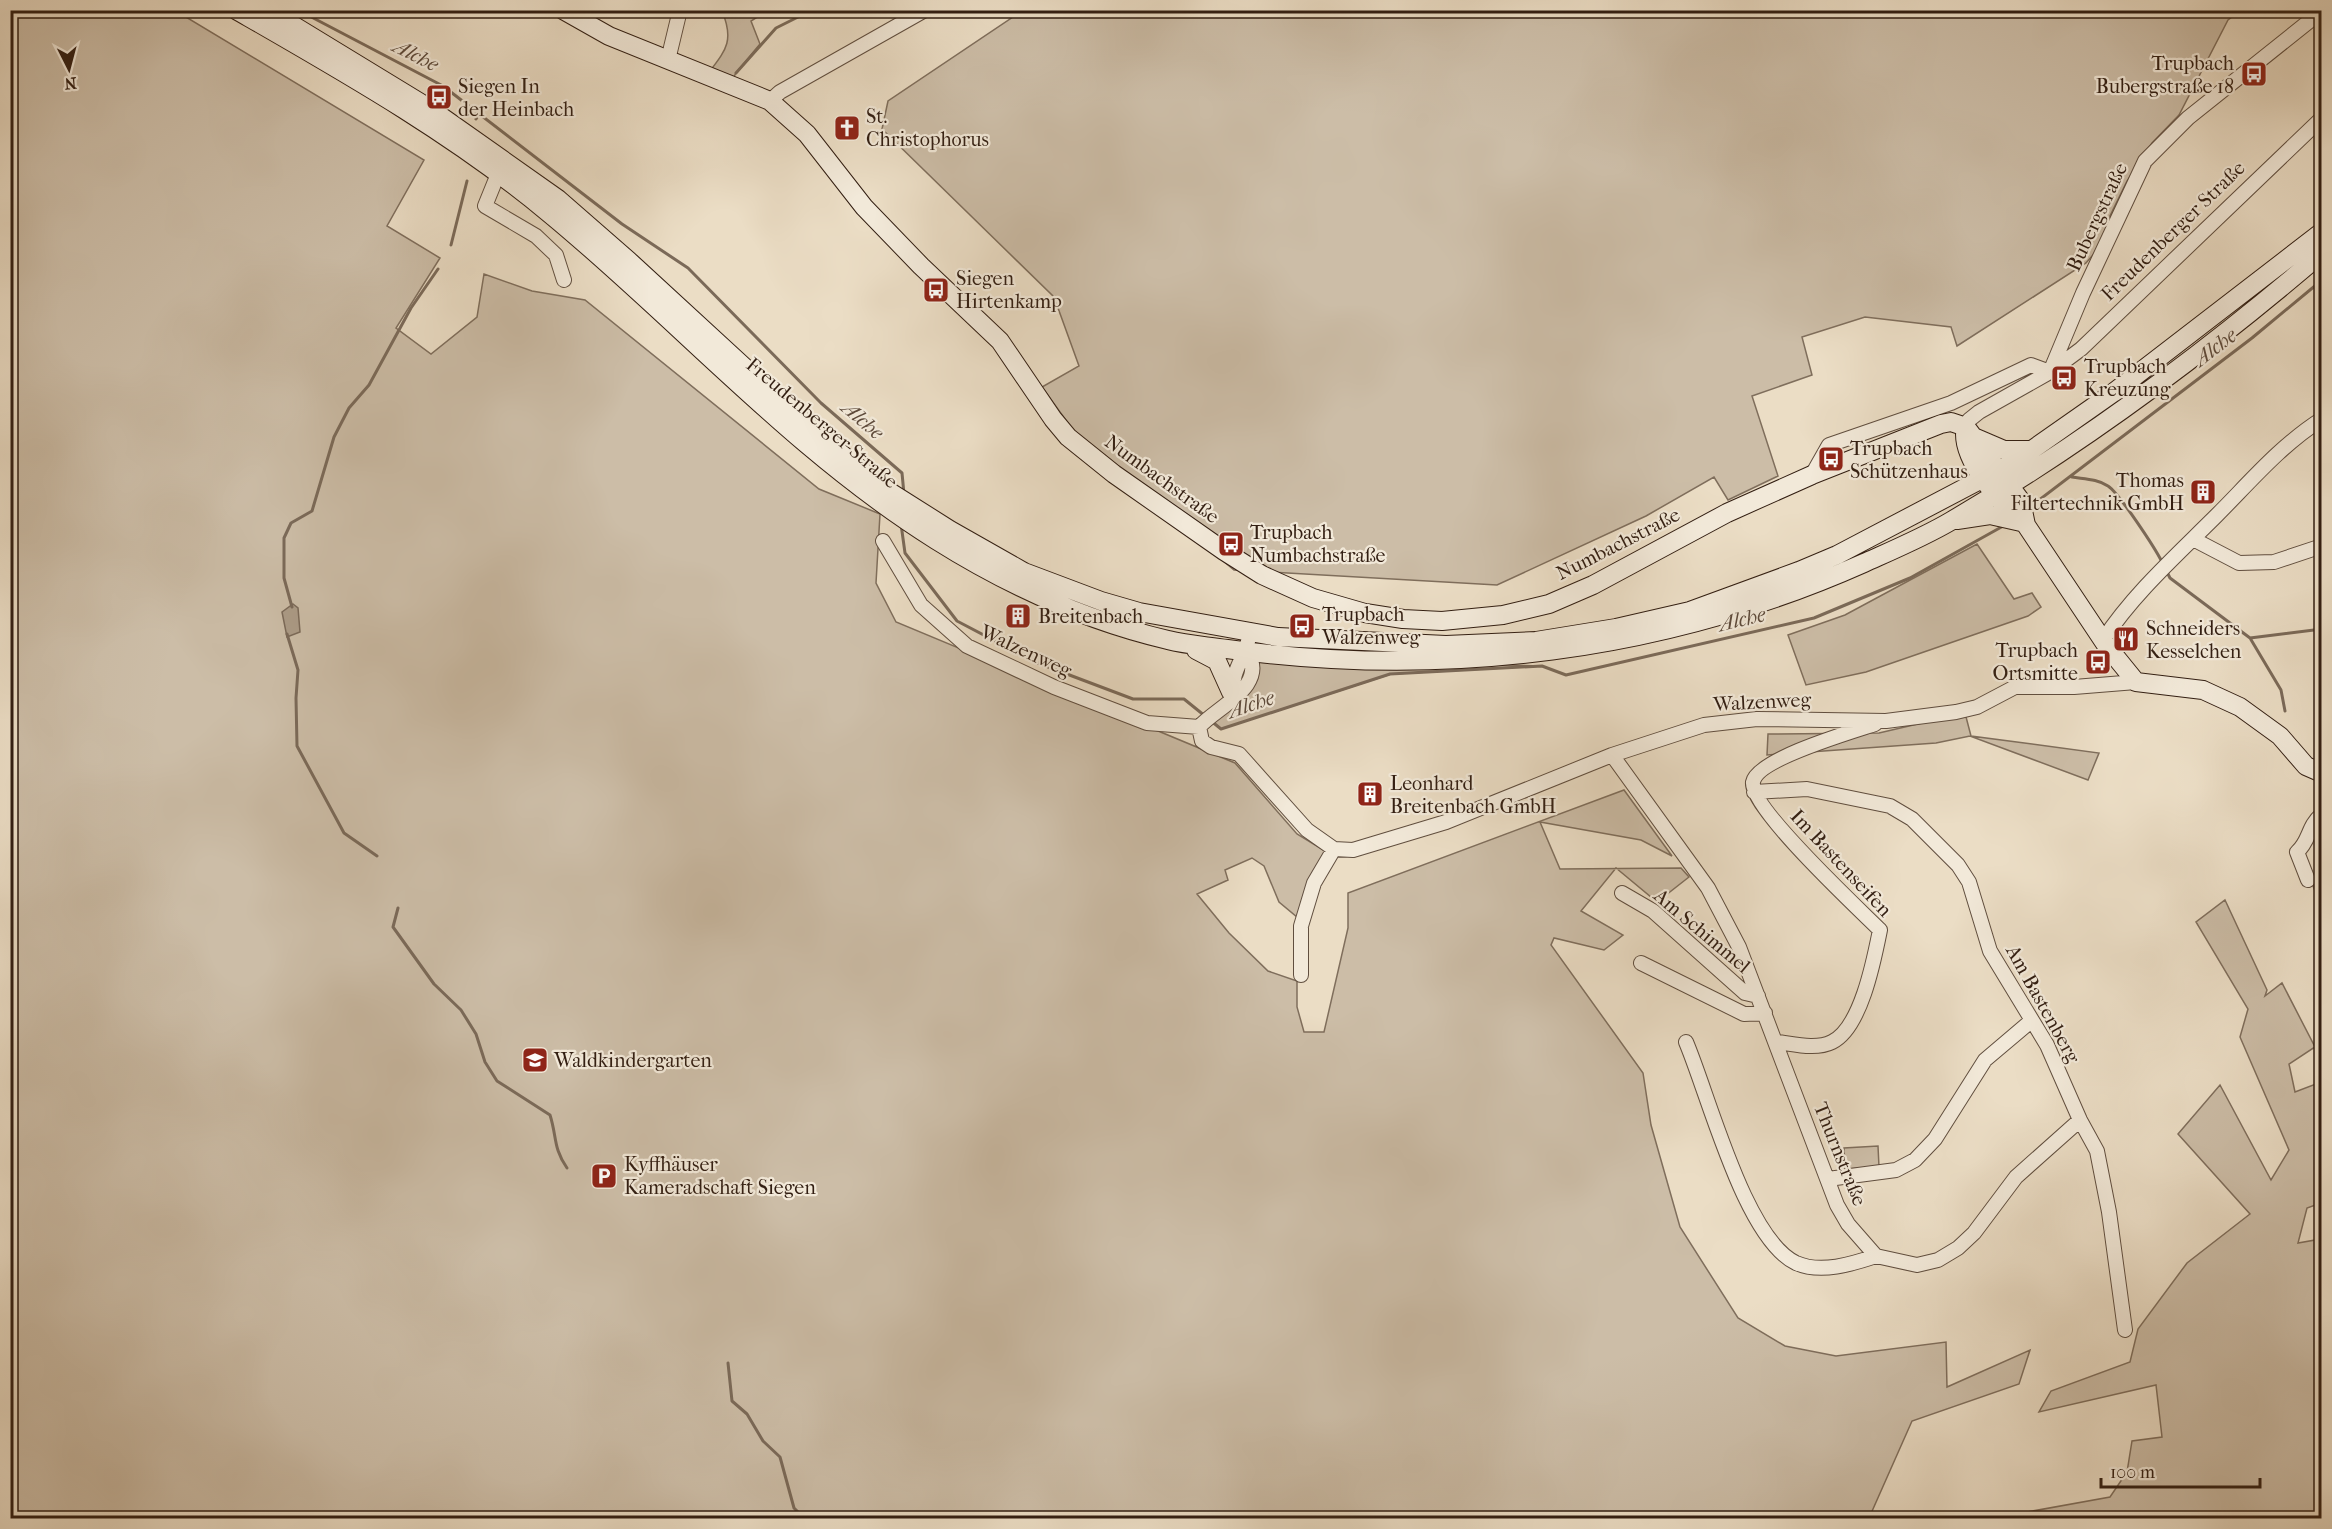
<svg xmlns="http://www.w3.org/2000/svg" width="2332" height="1529" viewBox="0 0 2332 1529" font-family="'IM FELL French Canon',serif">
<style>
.green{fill:#ccbda7;stroke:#7f6e5c;stroke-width:1.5}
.water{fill:#ac9c88;stroke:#7b6a59;stroke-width:1.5}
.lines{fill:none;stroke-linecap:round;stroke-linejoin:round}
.stream{stroke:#7b6a59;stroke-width:3}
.street-casing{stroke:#604e3f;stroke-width:16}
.secondary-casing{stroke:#321e12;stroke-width:20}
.street{stroke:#f2e9d9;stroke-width:14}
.secondary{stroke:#f2e9d9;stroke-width:18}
.labels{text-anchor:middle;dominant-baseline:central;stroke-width:4.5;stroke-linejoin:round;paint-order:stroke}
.poi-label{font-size:20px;fill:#321e12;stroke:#f2e9d9;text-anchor:start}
.street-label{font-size:20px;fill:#321e12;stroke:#f2e9d9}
.water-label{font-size:21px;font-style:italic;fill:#5d4a3b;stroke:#f2e9d9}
</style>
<rect width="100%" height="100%" fill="#ebddc5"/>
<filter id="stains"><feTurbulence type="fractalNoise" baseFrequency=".00333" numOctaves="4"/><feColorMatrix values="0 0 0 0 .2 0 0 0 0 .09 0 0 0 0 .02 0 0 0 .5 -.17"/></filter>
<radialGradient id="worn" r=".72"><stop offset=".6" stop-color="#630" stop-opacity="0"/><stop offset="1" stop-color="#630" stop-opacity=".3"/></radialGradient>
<path class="green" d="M10,11H176L424,160L387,226L440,258L396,328L431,354L477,317L484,274L532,291L585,300L819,489L880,514L876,583L896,622L1235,763L1297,834L1325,851L1297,917L1279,902L1264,866L1252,858L1225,870L1228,880L1197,894L1229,933L1268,971L1297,981V1007L1304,1032H1324L1348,928V893L1624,790L1672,856L1641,840L1540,822L1560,869L1681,868L1689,877L1657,902L1616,868L1581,911L1623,935L1604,950L1554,938L1551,945L1643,1073L1651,1125L1680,1227L1738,1318L1785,1346L1836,1356L1946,1342L1947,1387L2030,1350L2019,1384L1912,1421L1869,1518H11Z
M722,11H767L751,21L760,44L736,73L730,84L707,75C725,51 735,42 722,11Z
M1022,11H2240L2228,20L2179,115L2152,143L2127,181L2110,216L2112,233L2086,263L1957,346L1951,327L1865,317L1802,337L1812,375L1752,396L1778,476L1728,500L1714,477L1646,516L1497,585L1234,570L1083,444L1042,387L1079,366L1054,297L882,129L888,101Z
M1977,544L2014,599L2032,593L2041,607L2028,616L1866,672L1806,685L1788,635L1845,615Z
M1330,660L1542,666L1391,674L1221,729L1207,718L1227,704L1253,661Z
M1965,713L1971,736L2099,753L2088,780L1970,736L1936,743L1767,755L1768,734L1879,733Z
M2225,900L2267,990L2265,996L2282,983L2315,1047L2289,1064L2295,1092L2321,1082V1203L2307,1208L2298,1243L2321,1239V1518H1994L2110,1497L2127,1472L2132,1441L2162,1437L2156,1385L2039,1412L2051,1391L2130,1362L2138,1329L2187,1263L2250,1214L2178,1134L2220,1085L2271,1180L2289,1150L2240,1037L2248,1009L2196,922Z
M1878,1146L1879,1167L1845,1169L1844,1148Z"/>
<path class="water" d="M293,604L298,608L300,632L287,637L282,612Z"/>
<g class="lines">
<path class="stream" d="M298,10L443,86L622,224L688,268L821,403L902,473L904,494
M736,73L776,28L812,10
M476,119L480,112
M451,245L467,181
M2072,477C2084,479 2098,479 2108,486C2119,493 2155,548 2162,562
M2030,507L2252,338L2322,280
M901,524L905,553L957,621L1035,662L1133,699H1184L1205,716
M2166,570L2170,578L2250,638L2281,690L2285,711
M292,607L284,578V538L291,523L312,511L334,437L349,408L369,385L411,308L438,269
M287,634L298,670L296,698L297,746L344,833L377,856
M2250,638L2322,629
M1210,720L1221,729L1390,674L1542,666L1566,675L1814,618L1910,578L2005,525
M2322,865L2312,881L2322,908
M398,908L393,927L434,984L461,1010L476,1034L485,1062L497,1081L550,1115C557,1137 553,1148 567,1168
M728,1363L732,1401L747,1414L763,1441L780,1457L794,1508L804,1518"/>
<defs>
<path id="street" d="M668,60L680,10
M770,101L780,92L925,10
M498,174L485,206L536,236L556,255L564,280
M2050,372L2083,293L2145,161L2188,118L2322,11
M1966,427L1969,420L1979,412L2050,372L2081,349L2322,118
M1812,475L1829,445L1951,403L2031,365L2050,372
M2193,539L2239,563L2274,562L2322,546
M883,541L921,605L967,646L1054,687L1147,723L1199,727
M2103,640C2134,593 2177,555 2217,515C2250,482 2281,445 2322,419
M1247,652C1269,686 1218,706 1199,727L1202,741L1211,747L1239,754L1307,830L1334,849L1353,850L1446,822L1612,755L1704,725L1757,719L1886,721L1956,712L1977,707L2015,687H2074L2136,682
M1232,695C1232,667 1246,658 1250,633
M1612,755L1708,888L1739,947L1837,1205L1848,1224L1876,1256L1917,1265L1938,1260L1958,1248L1974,1233L2016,1177L2080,1120
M1754,792L1807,789L1890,806L1912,819L1958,865L1969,882L1990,951L2047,1045L2080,1120L2097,1151L2109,1212L2125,1330
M2308,880L2297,852C2310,841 2307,827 2322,814
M1622,893L1653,911L1745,993L1758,996
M1641,963L1744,1014L1765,1013
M1301,975V926L1314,883L1334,849
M1686,1042C1709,1096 1745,1239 1796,1263C1821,1274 1852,1264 1876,1256
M1777,1042C1794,1044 1816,1050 1832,1042C1861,1028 1874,960 1880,930C1859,909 1749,807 1753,782C1757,759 1854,731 1875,724
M1828,1179L1896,1170L1915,1160L1935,1139L1985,1060L2031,1021"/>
<path id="secondary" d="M236,10C344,72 454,134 550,214C680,321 792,450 936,540C1006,584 1087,621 1168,640C1187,645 1208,646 1227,649C1444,679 1664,652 1864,563C1893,550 1924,537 1951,521C2083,444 2205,353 2322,253
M268,10L432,110L558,199L629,261L818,435L882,487L950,530L1024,572L1101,601L1139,612L1278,637L1446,645L1536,641L1616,628L1690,611L1799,571L1837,555L2016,461L2113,393L2322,232
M563,10L609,36L770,101L807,134L864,207L921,266L1000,341L1053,419L1068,437L1114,474L1224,551L1262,575L1313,598L1365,613L1403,619L1442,621L1503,615L1549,604L1593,585L1727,513L1812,475L1941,424L1951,422L1966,427
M1966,427C1958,457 2003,508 2026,525L2106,645L2136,682L2203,690L2240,707L2280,736L2306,766L2322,773
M1966,427L2021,501L2026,525
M1976,438L2004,450H2031
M1957,520L1990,515L2021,522
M1196,650L1217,661L1231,692"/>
</defs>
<use href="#street" class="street-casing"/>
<use href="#secondary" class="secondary-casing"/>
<use href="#street" class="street"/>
<use href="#secondary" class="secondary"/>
</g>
<defs>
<symbol id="bus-square" viewBox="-11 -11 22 22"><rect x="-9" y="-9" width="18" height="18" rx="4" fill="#8f2418" stroke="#f2e9d9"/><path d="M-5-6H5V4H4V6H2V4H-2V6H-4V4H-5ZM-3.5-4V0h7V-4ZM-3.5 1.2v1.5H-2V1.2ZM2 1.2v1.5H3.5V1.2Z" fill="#fff"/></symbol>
<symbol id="church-square" viewBox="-11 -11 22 22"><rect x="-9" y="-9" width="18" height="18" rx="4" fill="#8f2418" stroke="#f2e9d9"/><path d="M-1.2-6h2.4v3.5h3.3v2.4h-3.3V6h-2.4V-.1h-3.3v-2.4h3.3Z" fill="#fff"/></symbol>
<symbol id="building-square" viewBox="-11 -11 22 22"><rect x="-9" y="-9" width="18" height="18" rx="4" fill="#8f2418" stroke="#f2e9d9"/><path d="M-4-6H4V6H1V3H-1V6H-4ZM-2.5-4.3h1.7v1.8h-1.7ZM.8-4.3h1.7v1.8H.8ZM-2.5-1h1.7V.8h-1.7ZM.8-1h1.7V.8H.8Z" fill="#fff"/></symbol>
<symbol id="restaurant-square" viewBox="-11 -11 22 22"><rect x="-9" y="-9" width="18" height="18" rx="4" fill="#8f2418" stroke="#f2e9d9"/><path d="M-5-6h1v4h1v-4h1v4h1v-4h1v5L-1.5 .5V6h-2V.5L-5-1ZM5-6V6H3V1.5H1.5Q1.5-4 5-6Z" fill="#fff"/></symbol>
<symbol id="school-square" viewBox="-11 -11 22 22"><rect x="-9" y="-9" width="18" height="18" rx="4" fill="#8f2418" stroke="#f2e9d9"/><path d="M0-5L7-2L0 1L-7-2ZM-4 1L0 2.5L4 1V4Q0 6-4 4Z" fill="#fff"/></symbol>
<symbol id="parking-square" viewBox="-11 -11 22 22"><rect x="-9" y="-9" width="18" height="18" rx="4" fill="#8f2418" stroke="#f2e9d9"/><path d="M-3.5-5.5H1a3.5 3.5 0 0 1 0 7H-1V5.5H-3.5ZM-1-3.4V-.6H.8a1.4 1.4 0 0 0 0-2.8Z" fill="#fff"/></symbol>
</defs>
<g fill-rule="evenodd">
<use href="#bus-square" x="2239" y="59" width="30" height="30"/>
<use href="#bus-square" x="424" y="82" width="30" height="30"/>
<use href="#church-square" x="832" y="113" width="30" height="30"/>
<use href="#bus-square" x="921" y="275" width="30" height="30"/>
<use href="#bus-square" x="2049" y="363" width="30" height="30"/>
<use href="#bus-square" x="1816" y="444" width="30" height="30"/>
<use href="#building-square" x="2188" y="477" width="30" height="30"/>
<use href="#bus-square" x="1216" y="529" width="30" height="30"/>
<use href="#building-square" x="1003" y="601" width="30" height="30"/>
<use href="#bus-square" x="1287" y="611" width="30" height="30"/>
<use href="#restaurant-square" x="2111" y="624" width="30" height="30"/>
<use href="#bus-square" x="2083" y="647" width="30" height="30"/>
<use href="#building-square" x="1355" y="779" width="30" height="30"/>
<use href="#school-square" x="520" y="1045" width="30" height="30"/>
<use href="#parking-square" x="589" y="1161" width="30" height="30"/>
</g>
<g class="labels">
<g class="poi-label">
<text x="2234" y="63" text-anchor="end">Trupbach<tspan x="2234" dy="23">Bubergstraße 18</tspan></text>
<text x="458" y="86">Siegen In<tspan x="458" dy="23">der Heinbach</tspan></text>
<text x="866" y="116">St.<tspan x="866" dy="23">Christophorus</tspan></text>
<text x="956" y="278">Siegen<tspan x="956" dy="23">Hirtenkamp</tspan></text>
<text x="2084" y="366">Trupbach<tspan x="2084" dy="23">Kreuzung</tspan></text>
<text x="1850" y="448">Trupbach<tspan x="1850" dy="23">Schützenhaus</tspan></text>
<text x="2184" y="480" text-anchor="end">Thomas<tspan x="2184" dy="23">Filtertechnik GmbH</tspan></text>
<text x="1250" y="532">Trupbach<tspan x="1250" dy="23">Numbachstraße</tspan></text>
<text x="1322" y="614">Trupbach<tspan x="1322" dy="23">Walzenweg</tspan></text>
<text x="1038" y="616">Breitenbach</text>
<text x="2146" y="628">Schneiders<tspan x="2146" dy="23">Kesselchen</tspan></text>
<text x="2078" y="650" text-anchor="end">Trupbach<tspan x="2078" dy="23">Ortsmitte</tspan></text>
<text x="1390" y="783">Leonhard<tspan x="1390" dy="23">Breitenbach GmbH</tspan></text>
<text x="554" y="1060">Waldkindergarten</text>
<text x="624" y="1164">Kyffhäuser<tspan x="624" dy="23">Kameradschaft Siegen</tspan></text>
</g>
<g class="street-label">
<text transform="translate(2097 217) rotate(-65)">Bubergstraße</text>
<text transform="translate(2173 231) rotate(-44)">Freudenberger Straße</text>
<text transform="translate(822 423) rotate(40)">Freudenberger Straße</text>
<text transform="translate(1162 479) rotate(36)">Numbachstraße</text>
<text transform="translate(1618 544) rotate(-27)">Numbachstraße</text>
<text transform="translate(1026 651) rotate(25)">Walzenweg</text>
<text transform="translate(1762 702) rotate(-3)">Walzenweg</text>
<text transform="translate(1841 863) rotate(47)">Im Bastenseifen</text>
<text transform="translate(1702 931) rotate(40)">Am Schimmel</text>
<text transform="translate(2043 1004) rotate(61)">Am Bastenberg</text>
<text transform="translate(1840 1154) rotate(68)">Thurnstraße</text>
</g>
<g class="water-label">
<text transform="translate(416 55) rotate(27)">Alche</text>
<text transform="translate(2215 347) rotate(-37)">Alche</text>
<text transform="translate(863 420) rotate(41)">Alche</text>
<text transform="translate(1742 619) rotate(-13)">Alche</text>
<text transform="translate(1251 704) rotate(-18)">Alche</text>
</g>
</g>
<rect width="2332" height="1529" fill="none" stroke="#ebddc5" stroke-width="36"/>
<rect x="12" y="12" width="2308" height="1505" fill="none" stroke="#321e12" stroke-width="3"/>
<rect x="18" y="18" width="2296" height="1493" fill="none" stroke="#321e12" stroke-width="1.5"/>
<g transform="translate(69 69) rotate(174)" stroke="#f2e9d9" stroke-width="4.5" paint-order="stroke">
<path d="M0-4.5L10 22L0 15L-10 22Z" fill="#321e12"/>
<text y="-9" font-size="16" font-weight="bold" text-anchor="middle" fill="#321e12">N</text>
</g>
<path d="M2101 1478v9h159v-9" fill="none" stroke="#321e12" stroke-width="3"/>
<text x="2110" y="1478" font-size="18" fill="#321e12" stroke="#f2e9d9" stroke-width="4.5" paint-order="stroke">100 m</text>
<rect width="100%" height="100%" filter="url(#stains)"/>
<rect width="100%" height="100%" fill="url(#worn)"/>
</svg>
